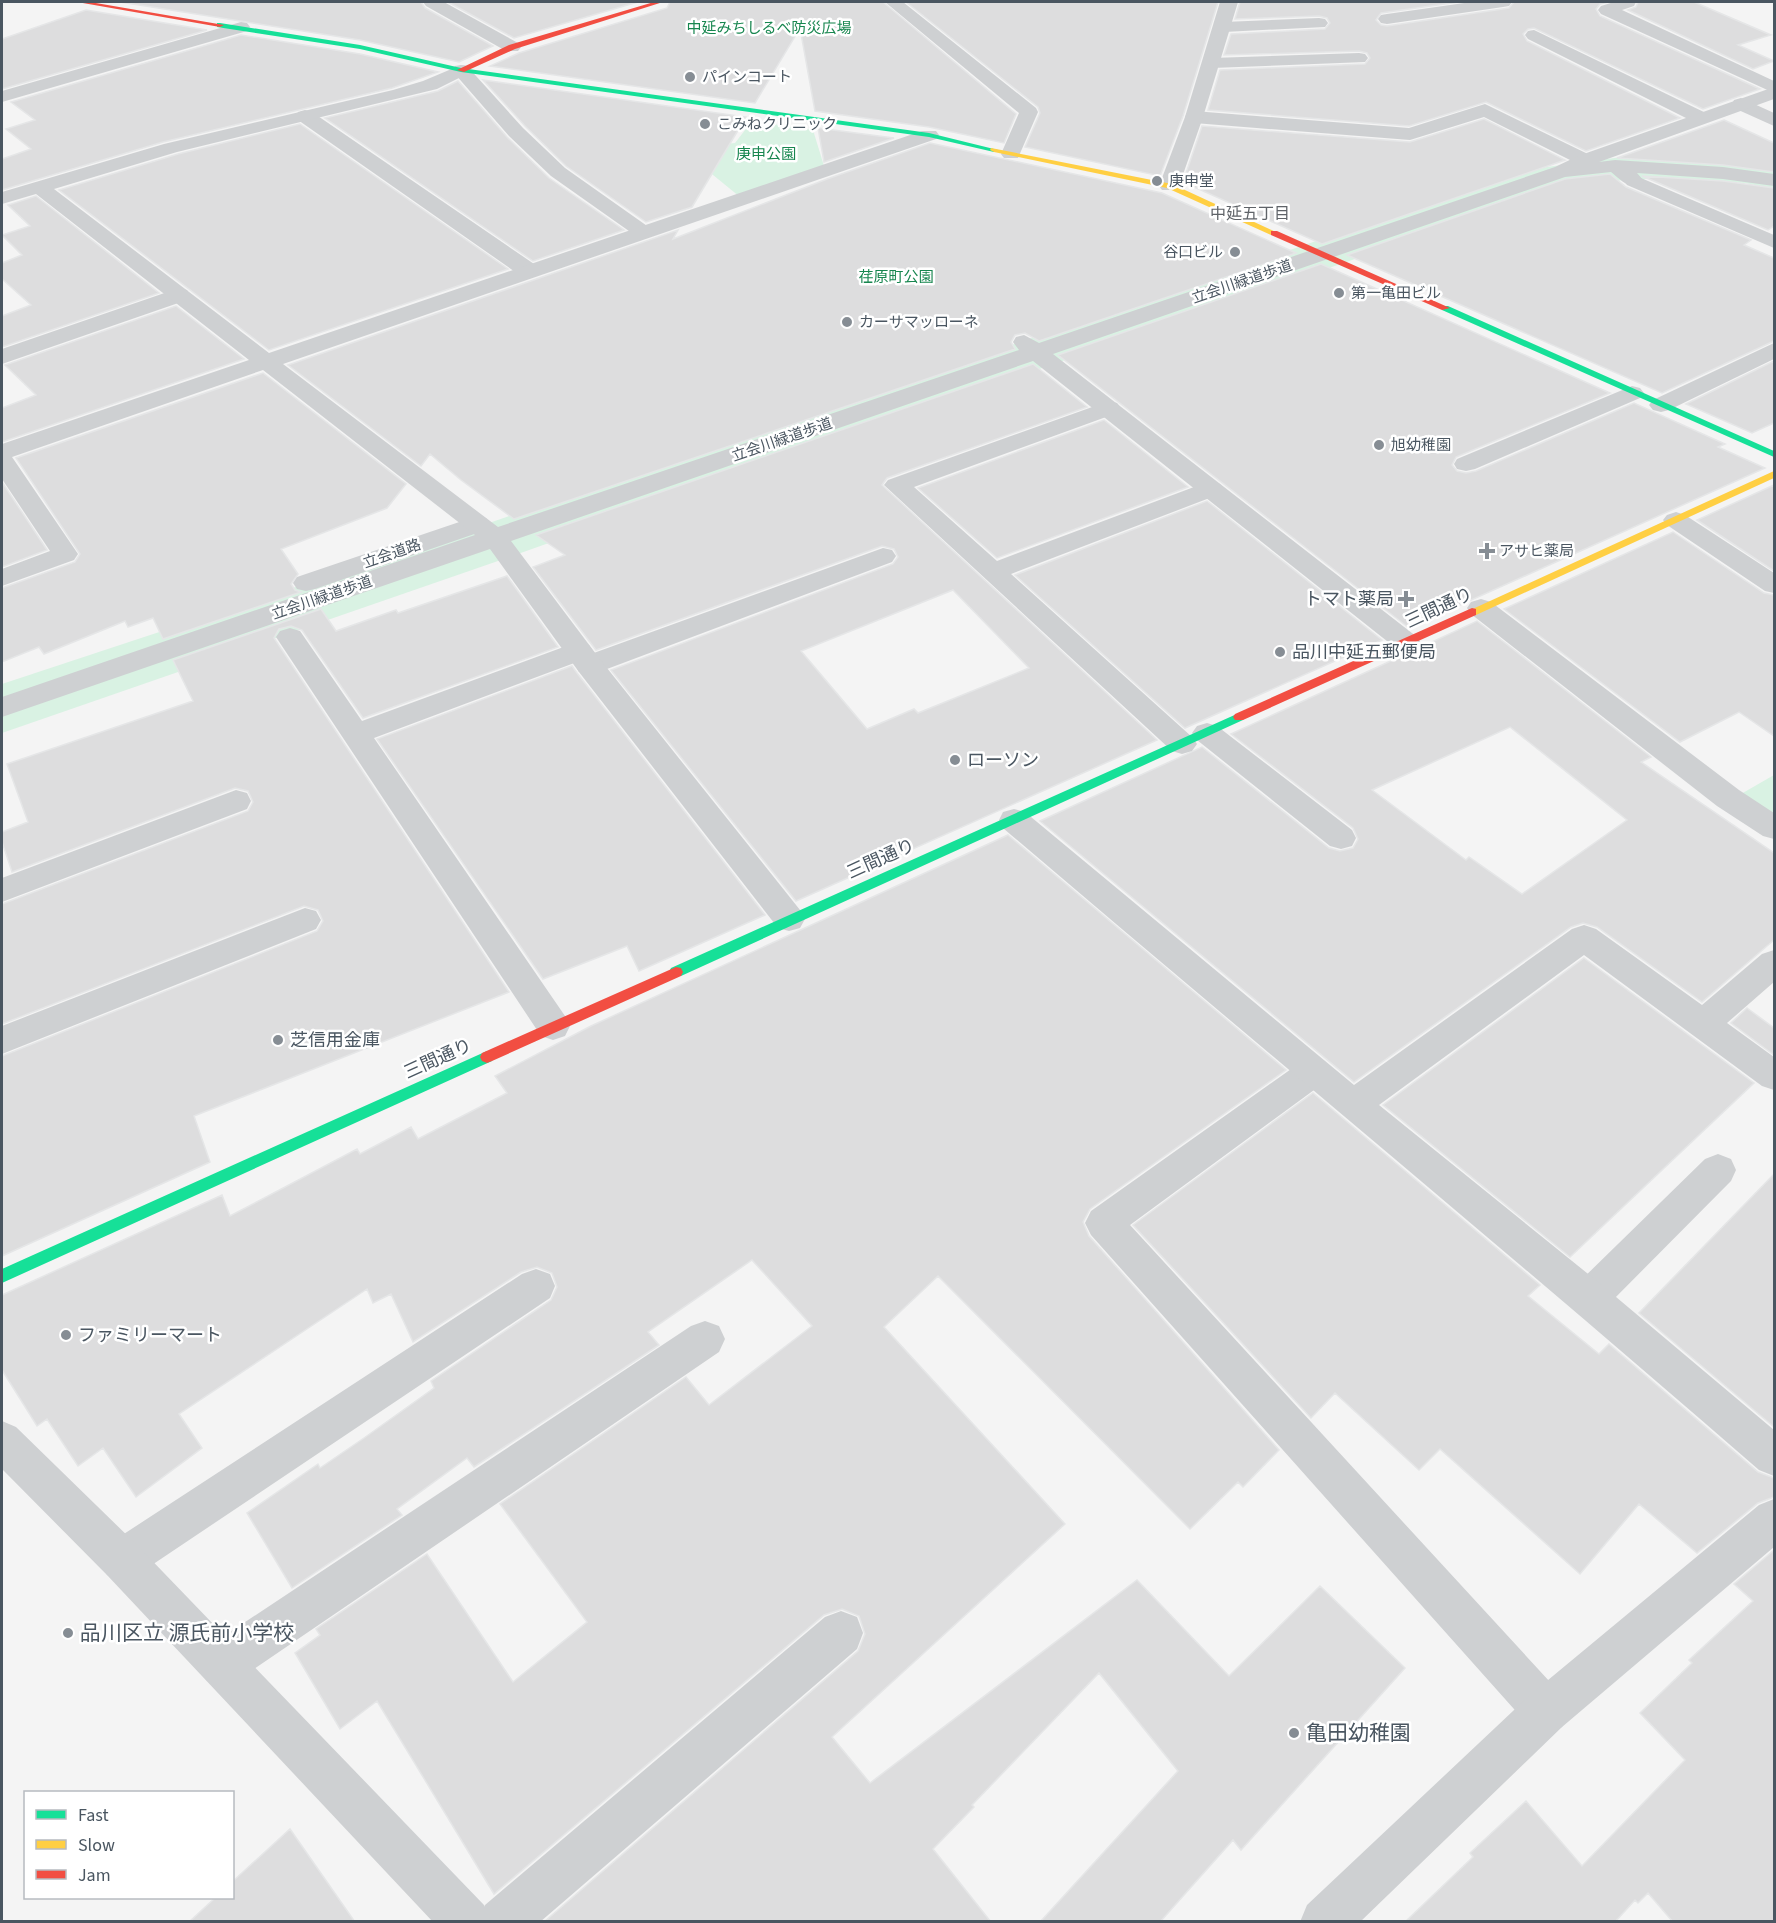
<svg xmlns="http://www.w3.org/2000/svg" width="1776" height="1923" viewBox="0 0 1776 1923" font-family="'Source Sans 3','Noto Sans JP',sans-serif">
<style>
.green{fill:#d9f2e3}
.building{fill:#ddddde;stroke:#e5e6e7;stroke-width:1.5;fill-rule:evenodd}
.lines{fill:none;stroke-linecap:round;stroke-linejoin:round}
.lane{fill:#ced0d2;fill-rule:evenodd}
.street{fill:#ced0d2;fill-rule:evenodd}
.fast{fill:#16e098;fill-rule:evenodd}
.slow{fill:#ffcf43;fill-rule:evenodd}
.jam{fill:#f24e42;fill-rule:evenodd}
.poi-dot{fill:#868d94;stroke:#fff;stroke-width:2}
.labels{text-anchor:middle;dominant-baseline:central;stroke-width:5;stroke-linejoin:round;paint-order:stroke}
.far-park-label{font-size:15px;fill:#17864f;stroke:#fff}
.far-poi-label{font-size:15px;fill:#4a5661;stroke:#fff;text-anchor:start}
.far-street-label{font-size:15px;fill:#4a5661;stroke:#fff}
.far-neighbourhood-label{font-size:16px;fill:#5f6368;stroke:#fff}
.poi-label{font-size:18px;fill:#4a5661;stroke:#fff;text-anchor:start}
.street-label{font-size:18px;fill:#4a5661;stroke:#fff}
.near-poi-label{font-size:21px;fill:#4a5661;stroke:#fff;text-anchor:start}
</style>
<rect width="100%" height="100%" fill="#f4f4f4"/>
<path class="green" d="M752,121L813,130L824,166L740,197L680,148L735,143Z
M1622,157L1774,168V189L1745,183L1680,179H1631L1592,184L1507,206L1045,367L498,561L2,733V684L492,522L1501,178L1547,167Z
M1774,775V814L1741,794Z"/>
<path class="building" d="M120,2H421L425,8L493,46L459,62L360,40Z
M448,2H638L514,38Z
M670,2H883L1016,114L1004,143L929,127L815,111L800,28L755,103L490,66L519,53L667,8Z
M906,2H1218L1183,116L1160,176L1025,147L1040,113L1038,107Z
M1240,2H1459L1381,13L1376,20L1381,25L1387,26L1509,8L1514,2H1608L1600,4L1596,9L1600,16L1760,89L1703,109L1534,28L1528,29L1523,34L1527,41L1680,118L1586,151L1486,102L1409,126L1208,110L1220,70L1365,64L1370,58L1367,53L1359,51L1224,55L1231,34L1325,29L1330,23L1327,18L1319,16L1235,19Z
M1638,2H1694L1771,35L1738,45L1774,61L1753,69L1628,10L1636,7Z
M86,10L207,30L2,89V39Z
M241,35L360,54L438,72L392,88L163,142L2,190V159L31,149L6,129L35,120L11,102Z
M483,80L746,117L692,207L646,222L566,166L525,126Z
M458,81L507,137L549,178L624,230L533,261L325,118L438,91Z
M1484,119L1565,160L1322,244L1183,182L1202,126L1410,142Z
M1724,120L1774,143V172L1723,165L1617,158Z
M300,124L508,269L269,350L59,190L178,154Z
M818,128L894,138L824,162Z
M930,143L1162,193L1296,253L1039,341L1025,333L1015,335L1011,342L1015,349L514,519L461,480L430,454L421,466L288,365L678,230L673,239L827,179Z
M1610,174L1626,187L1751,240L1744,245L1774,258V341L1662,393L1347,255L1565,179Z
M1642,176L1723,181L1774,188V226L1768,230Z
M36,196L159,293L2,347V316L31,305L2,279V263L22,255L2,235L30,226L8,205Z
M1321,264L1610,393L1456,457L1452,465L1457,471L1466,473L1476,471L1634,403L1725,444L1718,447L1765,468L1409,628L1058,355Z
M176,306L244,359L2,442V408L36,395L5,365Z
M1774,361V423L1752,433L1686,404Z
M1033,364L1087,407L887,478L882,485L1157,740L796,901L611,670L893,564L898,557L894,549L882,546L596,650L533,567L565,555L536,535ZM953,590L1029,668L918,713L914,709L867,729L801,651Z
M263,373L406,484L387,508L281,549L298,574L291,584L295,590L301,592L163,639L153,618L128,627L125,621L44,654L39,647L2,662V588L75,562L80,554L16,458Z
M1104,420L1188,487L997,558L918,488Z
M2,482L47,550L2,567Z
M1774,485V571L1697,520Z
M1207,501L1382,640L1185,728L1015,575Z
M1673,532L1764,593L1774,595V736L1739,712L1680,742L1504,609Z
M507,576L558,647L363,718L302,630L291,626L279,629L274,638L509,992L194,1116L210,1162L2,1256V1056L317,931L323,921L318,910L304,906L2,1024V904L248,811L253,802L248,791L235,788L12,872L2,842V832L28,822L7,764L193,701L173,660L321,609L336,631L396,610L398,613Z
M1477,621L1651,757L1641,762L1774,853V940L1702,1002L1597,927L1583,923L1571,927L1354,1082L1040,821L1202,747L1329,848L1340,851L1353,848L1358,839L1353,828L1231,734L1406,654L1418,651L1421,647ZM1510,727L1627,820L1522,894L1469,857L1466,860L1372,790Z
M572,666L577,673L765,915L639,971L627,946L543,979L377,739Z
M1008,835L1286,1070L1090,1209L1083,1222L1089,1236L1279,1450L1243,1487L1238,1482L1190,1529L938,1276L884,1327L1065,1524L832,1737L870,1783L1137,1580L1229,1676L1320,1586L1405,1668L1241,1850L1233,1840L1160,1922H1040L1178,1771L1099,1673L972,1805L974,1807L933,1849L991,1922H544L858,1651L865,1634L859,1616L842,1609L824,1615L494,1894L377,1701L340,1729L295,1653L320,1635L316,1629L427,1554L513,1682L587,1622L500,1504L686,1377L709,1405L812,1326L752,1260L648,1332L659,1345L474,1467L467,1458L397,1509L402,1515L292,1588L247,1513L318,1464L320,1468L364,1438L434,1388L431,1381L551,1300L557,1287L552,1273L537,1267L521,1272L413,1342L391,1294L373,1303L367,1289L179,1414L202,1448L136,1497L103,1448L78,1466L47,1419L37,1426L2,1370V1295L222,1195L230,1216L357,1149L360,1154L411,1127L418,1139L507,1093L495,1076L591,1026Z
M1584,958L1754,1083L1570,1257L1383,1105Z
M1747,1008L1774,1028V1055L1731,1023Z
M1313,1093L1540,1285L1528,1296L1599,1354L1609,1344L1758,1472L1774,1478V1497L1758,1503L1697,1553L1639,1504L1580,1574L1440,1449L1419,1470L1335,1393L1311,1418L1133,1225Z
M1774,1174V1427L1639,1313Z
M1774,1550V1922H1673L1648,1893L1638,1903L1635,1900L1615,1922H1405L1473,1857L1470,1853L1526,1801L1582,1866L1685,1760L1640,1713L1692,1663L1689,1660L1753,1601L1734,1584Z
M290,1829L355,1922H189L215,1898H232V1882Z"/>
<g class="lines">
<path class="lane" d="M1471,2H1512L1509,6L1503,7L1387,24L1381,23L1378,19L1381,15L1387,14Z
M1614,2H1636L1634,6L1622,10L1774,81V93L1601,14L1598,10L1601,6Z
M1319,18L1325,19L1328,23L1325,27L1224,32L1218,31L1215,27L1218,23L1224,22Z
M1534,30L1708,114L1711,118L1708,122H1694L1528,39L1525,35L1528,31Z
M1359,53L1365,54L1368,58L1365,62L1212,68L1206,67L1203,63L1206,59L1212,58Z
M461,65L467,66L523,128L565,168L650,228L653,232L650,236L643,238L636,236L551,176L509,136L455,74L452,70L455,66Z
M1741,98L1774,113V126L1734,108L1732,104L1734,100Z
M1485,104L1592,156L1595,160L1592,164H1578L1484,117L1410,140L1194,123L1187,121L1185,117L1187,113L1194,111L1409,128Z
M305,110L312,112L537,266L540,271L537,276L529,277L521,276L298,120L296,116L298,112Z
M1634,175L1774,235V248L1627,185L1624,181L1627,177Z
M179,288L187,290L190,295L187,300L2,364V349Z
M1774,343V359L1669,410L1661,412L1653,410L1649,405L1653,400Z
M1632,386L1640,388L1644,393L1640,398L1475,469L1466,471L1457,469L1454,464L1457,459Z
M1109,401L1117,403L1121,408L1117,413L914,487L997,561L1202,484L1211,481L1220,484L1224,489L1220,494L1011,574L1192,737L1197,744L1192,751L1182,754L1172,751L884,485L888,480Z
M1676,512L1685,515L1774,573V593L1765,591L1667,525L1663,520L1667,515Z
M477,516L486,518L490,524L486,530L315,589L306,591L297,589L293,583L297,577Z
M883,548L892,550L896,556L892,562L599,672L589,674L579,672L575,665L577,662L374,738L565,1016L570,1026L565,1036L553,1040L541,1036L276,637L280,631L290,628L300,631L362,721L569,645L579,642L589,645L593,651L591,654Z
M1207,723L1217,726L1352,830L1356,838L1352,846L1341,849L1330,846L1197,740L1192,733L1197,726Z
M236,790L247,793L251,801L247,809L2,902V878Z
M305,908L316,911L321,920L316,929L2,1054V1026Z
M1313,1058L1325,1062L1330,1072L1325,1082L1130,1225L1562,1695L1569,1711L1562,1727L1546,1734L1530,1727L1091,1235L1085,1223L1091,1211L1301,1062Z
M1718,1154L1731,1159L1736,1170L1731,1181L1603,1310L1589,1316L1575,1310L1570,1298L1575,1286L1705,1159Z
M536,1269L550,1274L555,1286L550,1298L137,1575L122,1581L107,1575L101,1560L107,1545L522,1274Z
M705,1321L719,1326L725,1339L719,1352L238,1680L222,1686L206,1680L200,1664L206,1648L691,1326Z
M841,1611L857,1617L863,1633L857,1649L540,1922H478L485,1905L825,1617Z"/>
<path class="street" d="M423,2H444L518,43L521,47L518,51H506L426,6Z
M885,2H903L1036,108L1038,112L1018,158H1004L1001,154L1019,113Z
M1220,2H1238L1203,117L1179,186L1176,190H1162L1159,186L1185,117Z
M241,22L247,23L250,27L247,31L2,102V91Z
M461,65L467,66L470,70L467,74L437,89L177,152L54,189L269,353L922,131H936L939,135L936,139L283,364L498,527L1019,350L1013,342L1016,337L1024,335L1039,343L1555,167L1578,156L1774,87V99L1599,162L1615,160L1723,167L1774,174V186L1723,179L1637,173L1644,181L1641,185C1628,189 1621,180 1611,172L1565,177L1053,354L1417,637L1421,643L1417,649L1407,652L1397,649L1033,361L511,541L599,658L800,910L805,919L800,928L789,931L778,928L579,672L490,549L2,717V697L475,535L263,370L12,457L78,554L74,560L2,586V569L50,551L2,479V444L249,360L36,194L2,204V192L164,144L393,90L423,81Z
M1481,599L1491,602L1739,790L1774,813V839L1763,836L1717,806L1471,614L1467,608L1471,602Z
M1014,809L1025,812L1354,1085L1572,929L1584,925L1596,929L1702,1005L1762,954L1774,950V982L1727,1023L1774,1057V1090L1762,1086L1584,955L1379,1105L1603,1286L1774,1430V1476L1759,1470C1510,1253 1255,1043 1003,828L999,820L1003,812Z
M2,1421L16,1427L137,1545L484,1905L491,1922H433L107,1575L2,1469Z
M1774,1499V1547L1562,1727L1360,1922H1300L1307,1905L1530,1695L1759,1505Z"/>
<path class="fast" d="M220,23L360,45L461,68L929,133L998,150L994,152L929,137L461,72L360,49L217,27V23Z
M1442,306H1448L1774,451V457L1442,310Z
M1239,713L1243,714L1245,717L1243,720L681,976H671L669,972L671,968Z
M487,1051L492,1053L494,1057L492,1061L2,1283V1269Z"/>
<path class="slow" d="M991,148L1172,184L1278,233L1271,235L1167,188L994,152L990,150Z
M1774,471V478L1476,615H1468L1466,612Z"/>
<path class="jam" d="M77,2H90L224,25L220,27Z
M654,2H663L515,49L464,72L457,70L509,45Z
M1271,231H1277L1450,308L1442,310L1271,235Z
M1472,608L1476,609V615L1243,720H1235L1233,717L1235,714Z
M676,967L681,968L683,972L681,976L492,1061L487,1063L482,1061L480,1057L482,1053Z"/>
</g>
<g class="poi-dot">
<circle cx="690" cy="77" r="6"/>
<circle cx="705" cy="124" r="6"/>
<circle cx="1157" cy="181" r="6"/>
<circle cx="1235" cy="252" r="6"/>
<circle cx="1339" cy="293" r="6"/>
<circle cx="847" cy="322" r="6"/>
<circle cx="1379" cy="445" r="6"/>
<path d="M1484 542h6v6h6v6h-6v6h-6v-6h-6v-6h6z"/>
<path d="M1403 590h6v6h6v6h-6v6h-6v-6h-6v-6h6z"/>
<circle cx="1280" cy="652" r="6"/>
<circle cx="955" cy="760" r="6"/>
<circle cx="278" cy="1040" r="6"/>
<circle cx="66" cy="1335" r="6"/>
<circle cx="68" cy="1633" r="6"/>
<circle cx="1294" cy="1733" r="6"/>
</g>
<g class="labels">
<g class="far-park-label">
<text x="769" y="28">中延みちしるべ防災広場</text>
<text x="766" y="154">庚申公園</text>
<text x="896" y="277">荏原町公園</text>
</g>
<g class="far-poi-label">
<text x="702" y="77">パインコート</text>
<text x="717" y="124">こみねクリニック</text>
<text x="1169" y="181">庚申堂</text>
<text x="1223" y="252" text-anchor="end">谷口ビル</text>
<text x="1351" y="293">第一亀田ビル</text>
<text x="859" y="322">カーサマッローネ</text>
<text x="1391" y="445">旭幼稚園</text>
<text x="1499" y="551">アサヒ薬局</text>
</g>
<g class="far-street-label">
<text transform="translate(1242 282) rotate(-19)">立会川緑道歩道</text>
<text transform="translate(782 440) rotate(-19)">立会川緑道歩道</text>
<text transform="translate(392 554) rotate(-19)">立会道路</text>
<text transform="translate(322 598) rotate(-19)">立会川緑道歩道</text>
</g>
<g class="far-neighbourhood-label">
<text x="1250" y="214">中延五丁目</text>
</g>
<g class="poi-label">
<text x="1394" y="599" text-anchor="end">トマト薬局</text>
<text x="1292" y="652">品川中延五郵便局</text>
<text x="967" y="760">ローソン</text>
<text x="290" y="1040">芝信用金庫</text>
<text x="78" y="1335">ファミリーマート</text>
</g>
<g class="street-label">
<text transform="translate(1439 608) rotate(-25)">三間通り</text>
<text transform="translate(881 859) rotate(-24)">三間通り</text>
<text transform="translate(438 1059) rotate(-24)">三間通り</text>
</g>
<g class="near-poi-label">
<text x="80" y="1633">品川区立 源氏前小学校</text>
<text x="1306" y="1733">亀田幼稚園</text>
</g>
</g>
<rect width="1776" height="1923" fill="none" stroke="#4a5661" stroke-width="6"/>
<rect x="24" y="1791" width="210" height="108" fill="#ffffff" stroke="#b7bbc0" stroke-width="1.5"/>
<rect x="36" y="1810" width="30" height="9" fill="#16e098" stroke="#b7bbc0" stroke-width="1.5"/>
<text x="78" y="1821" font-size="18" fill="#4a5661">Fast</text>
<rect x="36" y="1840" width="30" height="9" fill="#ffcf43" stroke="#b7bbc0" stroke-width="1.5"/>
<text x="78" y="1851" font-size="18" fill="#4a5661">Slow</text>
<rect x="36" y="1870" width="30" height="9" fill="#f24e42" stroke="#b7bbc0" stroke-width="1.5"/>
<text x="78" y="1881" font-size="18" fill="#4a5661">Jam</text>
</svg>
